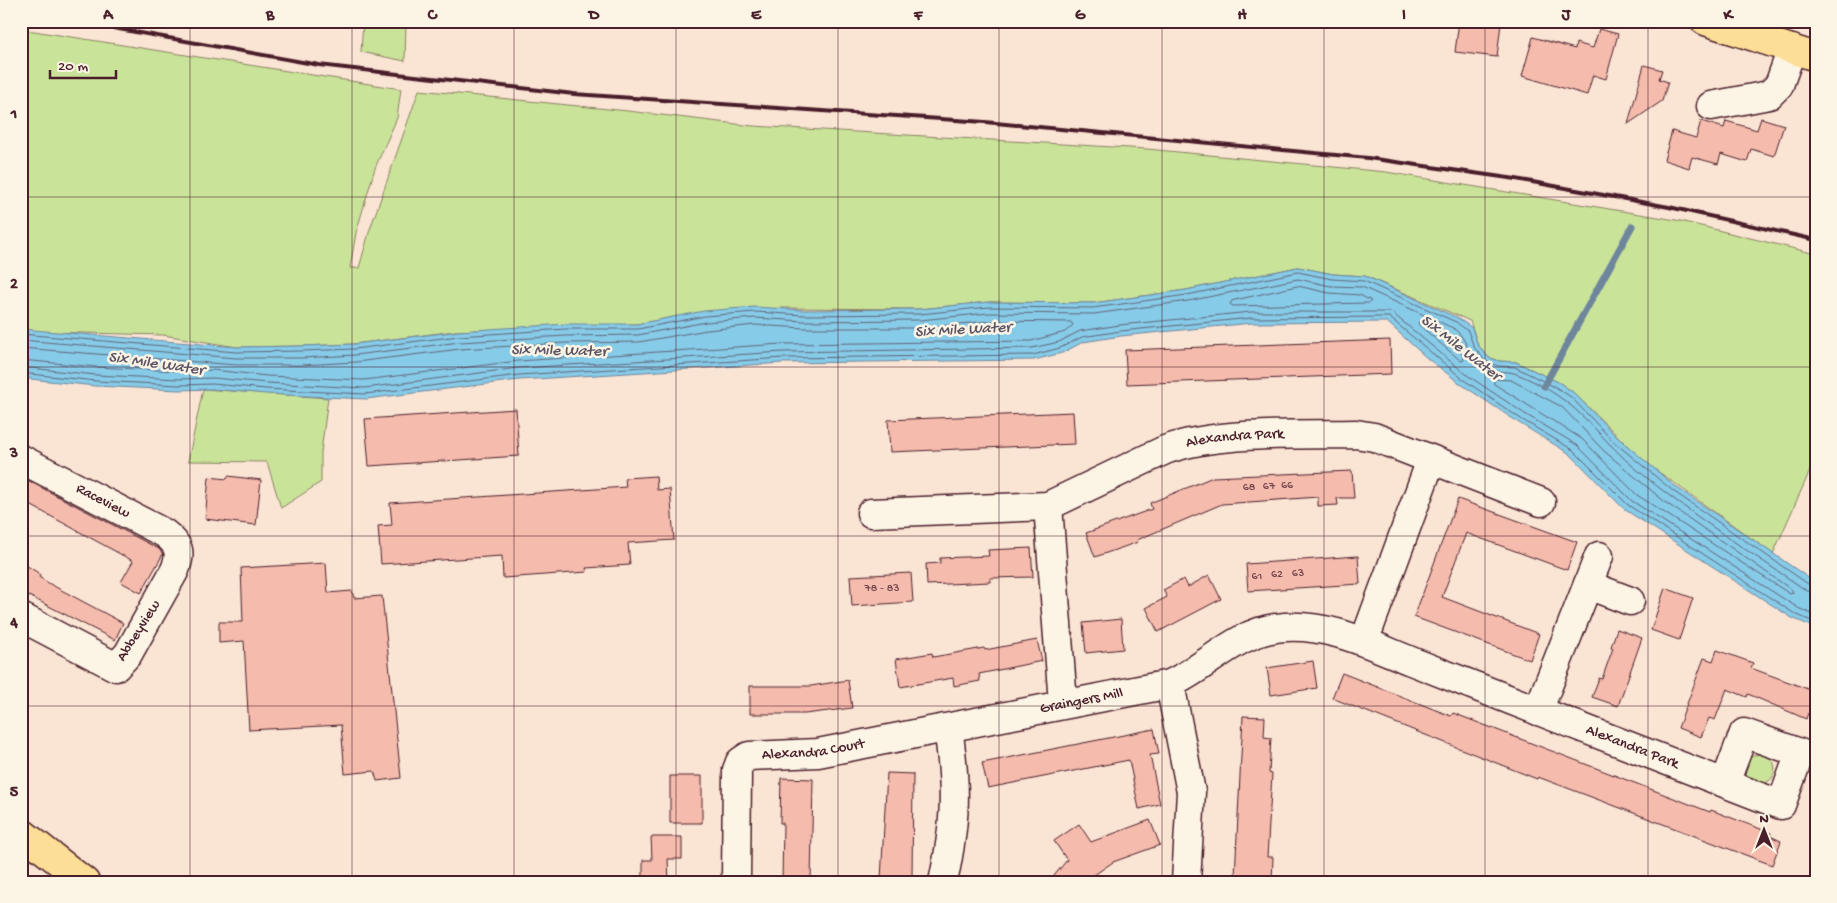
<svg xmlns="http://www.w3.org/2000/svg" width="1837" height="903" viewBox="0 0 1837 903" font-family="'Gochi Hand',sans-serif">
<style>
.green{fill:#c9e399;stroke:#8a8162}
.water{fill:#86cbe8;stroke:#6e869c}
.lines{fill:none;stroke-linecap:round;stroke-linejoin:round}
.shore{stroke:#626477;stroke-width:1}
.stream{stroke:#6e869c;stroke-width:7}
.building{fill:#f5bbad;stroke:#4a1f2b}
.minor-casing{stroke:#4a1f2b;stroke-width:31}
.major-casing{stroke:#4a1f2b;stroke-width:31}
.minor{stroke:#fcf5e5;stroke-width:28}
.major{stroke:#fdde96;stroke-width:28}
.rail{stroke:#4a1f2b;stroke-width:4}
.grid{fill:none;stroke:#4a1f2b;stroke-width:1;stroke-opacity:0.55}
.labels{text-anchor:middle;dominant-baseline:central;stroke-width:5;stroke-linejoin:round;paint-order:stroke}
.number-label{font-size:12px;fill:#75464c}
.street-label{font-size:15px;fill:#4a1f2b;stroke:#fcf5e5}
.water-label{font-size:16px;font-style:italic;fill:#5c5364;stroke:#fcf5e5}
.neatline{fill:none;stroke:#4a1f2b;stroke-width:2}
.grid-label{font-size:16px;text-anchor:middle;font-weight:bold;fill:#4a1f2b}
</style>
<rect width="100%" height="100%" fill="#fae4d4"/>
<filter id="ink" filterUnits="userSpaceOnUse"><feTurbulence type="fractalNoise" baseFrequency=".02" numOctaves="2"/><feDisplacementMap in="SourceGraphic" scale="10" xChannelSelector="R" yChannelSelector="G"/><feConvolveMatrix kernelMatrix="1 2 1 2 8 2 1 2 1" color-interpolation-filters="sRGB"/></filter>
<g filter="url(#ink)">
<path class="green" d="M363,21H406L405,61L361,52Z
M21,29L401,89L397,118L375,168L356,233L350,268H359L370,229L419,90L628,111L753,126L1147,149L1386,172L1676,220L1816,254V457L1773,554L1642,460L1574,393L1560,383L1516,362L1499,361L1488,357L1478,345L1470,321L1365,276L1333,274L1298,267L1186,290L1093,303L989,302L920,309L783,308L675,317L637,324L455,331L354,344L302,346L237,347L163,335L45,332L21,329Z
M203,389L328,398L321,452V482L281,508L267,462L188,461Z
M1745 769a15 15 0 1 1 30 0a15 15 0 1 1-30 0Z"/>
<path class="water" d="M1298,267L1333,274L1365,276L1458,318L1472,328L1478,345L1488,357L1499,361L1516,362L1560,383L1574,393L1617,437L1676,487L1816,583V628L1792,618L1624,509L1570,454L1519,423L1461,384L1428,359L1387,322L1252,323L1121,336L1083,342L1062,353L1034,360L783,363L519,380L366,399L266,394L212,389L179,390L95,386L21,378V329L237,347L302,346L354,344L459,331L566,324H637L704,311L755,307L804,310L920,309L989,302L1093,303L1186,290Z"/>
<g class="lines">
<path class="shore" d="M1298,286L1329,293L1360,295L1371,301L1369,303L1233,306L1230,304L1232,301Z
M1419,322L1456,339L1464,360L1461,361L1419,325Z
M21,334L236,352L302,351L354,349L459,336L566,329H638L705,316L755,312L804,315L920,314L989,307L1093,308L1187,295L1298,272L1332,279L1364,281L1456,322L1468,331L1474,347L1485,361L1498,366L1515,367L1557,388L1571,397L1613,441L1673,491L1811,586L1816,587
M21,340L236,358H302L355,355L460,342L566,336L638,335L706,322L755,318L804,321L920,320L989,313L1094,314L1188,301L1298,279L1331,286L1362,287L1453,328C1469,339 1466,355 1482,366C1492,374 1504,370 1514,373C1528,378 1543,386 1555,394C1583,411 1608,446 1635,468C1689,514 1749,551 1807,591L1816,593
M21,348L236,365H302L356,362L460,349L566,343L639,342L707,330L755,325L804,328H920L989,321L1071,322L1073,325L1065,332L1031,341L782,344L518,361L364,380L267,376L213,370L179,371L97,367L21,360
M21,367L96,375L179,379L213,378L267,383L365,388L518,368L783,352L1032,348L1059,342L1080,331L1120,325L1251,312H1391L1467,375L1525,414L1577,445L1632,501L1798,608L1816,616
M21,373L96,381L179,385L213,384L266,389L365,394L519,375L783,358L1033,355L1060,348L1082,337L1121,331L1251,318L1389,317L1464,380L1521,419L1573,450L1628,505L1795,614L1816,623
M1495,379L1511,380L1562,407L1604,451L1665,502L1792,590L1793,593L1790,594L1637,495L1582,439L1494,384Z"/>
<path class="stream" d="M1544,386L1632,226"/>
</g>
<path class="building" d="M1459,21L1501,23L1497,57L1455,52Z
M1599,29L1618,34L1606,79L1593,75L1587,95L1522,76L1533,37L1575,49L1576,43L1593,48Z
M1644,65L1662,70L1659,79L1668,82L1662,101L1628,124Z
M1761,118L1784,125L1774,156L1751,149L1747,162L1721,154L1718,164L1692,157L1689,168L1664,160L1672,131L1696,138L1701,121L1724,128L1726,121L1757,130Z
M1390,340L1391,374L1127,384L1125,350Z
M516,409L519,456L369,466L365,419Z
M1073,412L1075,444L890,452L888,420Z
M1352,471L1354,498H1337L1338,505L1318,506V497L1222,504L1137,540L1138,542L1095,557L1086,533L1152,509L1150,503L1213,477Z
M228,476L261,480L256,525L205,519L209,477L227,479Z
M656,476L657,490L670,489L674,540L628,543L630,565L586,568L587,572L503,578L502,556L381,564L378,526L392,525L390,503L626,487L625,478Z
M21,477L159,549L163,554L141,593L121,582L133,561L21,500Z
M1458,499L1577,542L1567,570L1466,533L1442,597L1539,634L1530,660L1414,617Z
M1031,548L1033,577L990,578V582L927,585L926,564L940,563V558L989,556L988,550Z
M1358,556L1360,584L1248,591L1246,564Z
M21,562L40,574L39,577L50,584L123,623L115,640L29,596L26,603L21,602Z
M326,563L328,593L352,591L354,598L382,596L401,778L377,781L374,771L345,774L341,725L249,730L244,641L219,643V622H243L241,568Z
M911,573L913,602L852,606L850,576Z
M1209,575L1221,599L1158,632L1146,608L1167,597L1163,590L1184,579L1188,587Z
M1665,588L1693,598L1679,640L1651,630Z
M1121,619L1123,649L1086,653L1083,623Z
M1617,629L1642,638L1618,706L1592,697L1599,678L1602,679L1613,648L1611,647Z
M1037,640L1042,661L979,674L980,681L954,686L953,678L900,687L896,659L932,653L933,657L984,648L985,650Z
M1717,650L1753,663L1751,668L1767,674L1816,692V716L1808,713L1806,719L1748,694L1747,697L1727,689L1715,720L1709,718L1701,737L1678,728L1704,658L1713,661Z
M1313,661L1317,688L1271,695L1267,668Z
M1342,673L1451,716L1453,713L1710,812L1711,810L1771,833L1770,836L1781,841L1772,865L1538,777L1537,779L1332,698Z
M848,680L852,708L805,714H750V686H811Z
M1243,716L1265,717L1264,737L1271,738L1269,773L1272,774L1267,857H1273L1272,882H1240V876H1235Z
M1154,729L1159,754L1150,755L1160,804L1139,809L1129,760L988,788L982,763Z
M887,773L913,774L912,880L881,879Z
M670,776H702V823H670Z
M781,778L813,779L811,882H782L783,823H780Z
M1150,820L1160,845L1113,862L1084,882H1049L1067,860L1054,841L1079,824L1091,842Z
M651,837H682V859H668L669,882H643V860H652Z"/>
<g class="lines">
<defs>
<g id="minor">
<path d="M1711,106L1769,95L1779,85L1792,49"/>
<path id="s1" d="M21,459L164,533C179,544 182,552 175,570L128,654L116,667L21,617"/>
<path d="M1048,506L1063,703"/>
<path id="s2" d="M871,513L1048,506L1165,450C1217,431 1300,435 1356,434L1374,437L1541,502"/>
<path d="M1588,585L1630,601"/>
<path d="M1364,642L1431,460"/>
<path d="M1170,684L1191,792L1186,882"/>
<path d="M1538,711L1599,556"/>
<path id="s3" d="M736,882L737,770L740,762L749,756L818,753L1170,684C1206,668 1236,633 1276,628C1323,621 1369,644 1411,661C1445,674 1479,688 1513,701C1602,736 1692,770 1781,805L1800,753L1744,733L1725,783"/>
<path d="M943,882C956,822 957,789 948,728"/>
</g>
<path id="major" d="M1705,21L1816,57
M21,832L85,882"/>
</defs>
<use href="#minor" class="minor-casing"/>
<use href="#major" class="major-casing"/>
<use href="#minor" class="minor"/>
<use href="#major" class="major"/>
<path class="rail" d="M74,21L319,65L574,94L985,122L1368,158L1516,179L1669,207L1816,240"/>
</g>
</g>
<path class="grid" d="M190,21V882M352,21V882M514,21V882M676,21V882M838,21V882M999,21V882M1162,21V882M1324,21V882M1485,21V882M1648,21V882M21,197H1816M21,367H1816M21,536H1816M21,706H1816"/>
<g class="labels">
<g class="number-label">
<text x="1287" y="486">66</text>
<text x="1269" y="487">67</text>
<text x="1249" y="488">68</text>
<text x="1298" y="574">63</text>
<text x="1277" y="575">62</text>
<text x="1257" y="577">61</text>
<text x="882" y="589">78 - 83</text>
</g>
<g class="street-label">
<text stroke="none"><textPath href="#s2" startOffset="378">Alexandra Park</textPath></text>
<text stroke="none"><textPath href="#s1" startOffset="92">Raceview</textPath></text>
<text transform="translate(139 631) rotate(-58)">Abbeyview</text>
<text stroke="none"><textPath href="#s3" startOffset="469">Graingers Mill</textPath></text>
<text stroke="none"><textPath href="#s3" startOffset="1058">Alexandra Park</textPath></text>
<text stroke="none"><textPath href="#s3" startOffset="196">Alexandra Court</textPath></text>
</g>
<g class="water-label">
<text transform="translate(963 331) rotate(-3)">Six Mile Water</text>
<text transform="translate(1460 349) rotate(38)">Six Mile Water</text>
<text transform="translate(559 352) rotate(1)">Six Mile Water</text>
<text transform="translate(156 365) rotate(8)">Six Mile Water</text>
</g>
</g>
<rect width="1837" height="903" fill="none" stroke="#fcf5e5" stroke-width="55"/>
<g transform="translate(1764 830)" stroke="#fcf5e5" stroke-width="4" paint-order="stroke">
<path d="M0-4L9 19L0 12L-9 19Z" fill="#4a1f2b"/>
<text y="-8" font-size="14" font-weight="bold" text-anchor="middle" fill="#4a1f2b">N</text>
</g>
<path d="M50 70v8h66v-8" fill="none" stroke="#4a1f2b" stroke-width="2.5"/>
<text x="58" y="70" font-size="15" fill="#4a1f2b" stroke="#fcf5e5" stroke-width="4" paint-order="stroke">20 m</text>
<rect x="28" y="28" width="1782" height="848" class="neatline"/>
<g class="grid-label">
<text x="108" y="19">A</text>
<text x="270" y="19">B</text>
<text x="432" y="19">C</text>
<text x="594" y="19">D</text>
<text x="756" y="19">E</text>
<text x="918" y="19">F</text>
<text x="1080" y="19">G</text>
<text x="1242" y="19">H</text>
<text x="1404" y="19">I</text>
<text x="1566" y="19">J</text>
<text x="1728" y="19">K</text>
<text x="14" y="118">1</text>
<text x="14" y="288">2</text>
<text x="14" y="457">3</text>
<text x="14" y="627">4</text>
<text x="14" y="796">5</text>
</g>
</svg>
